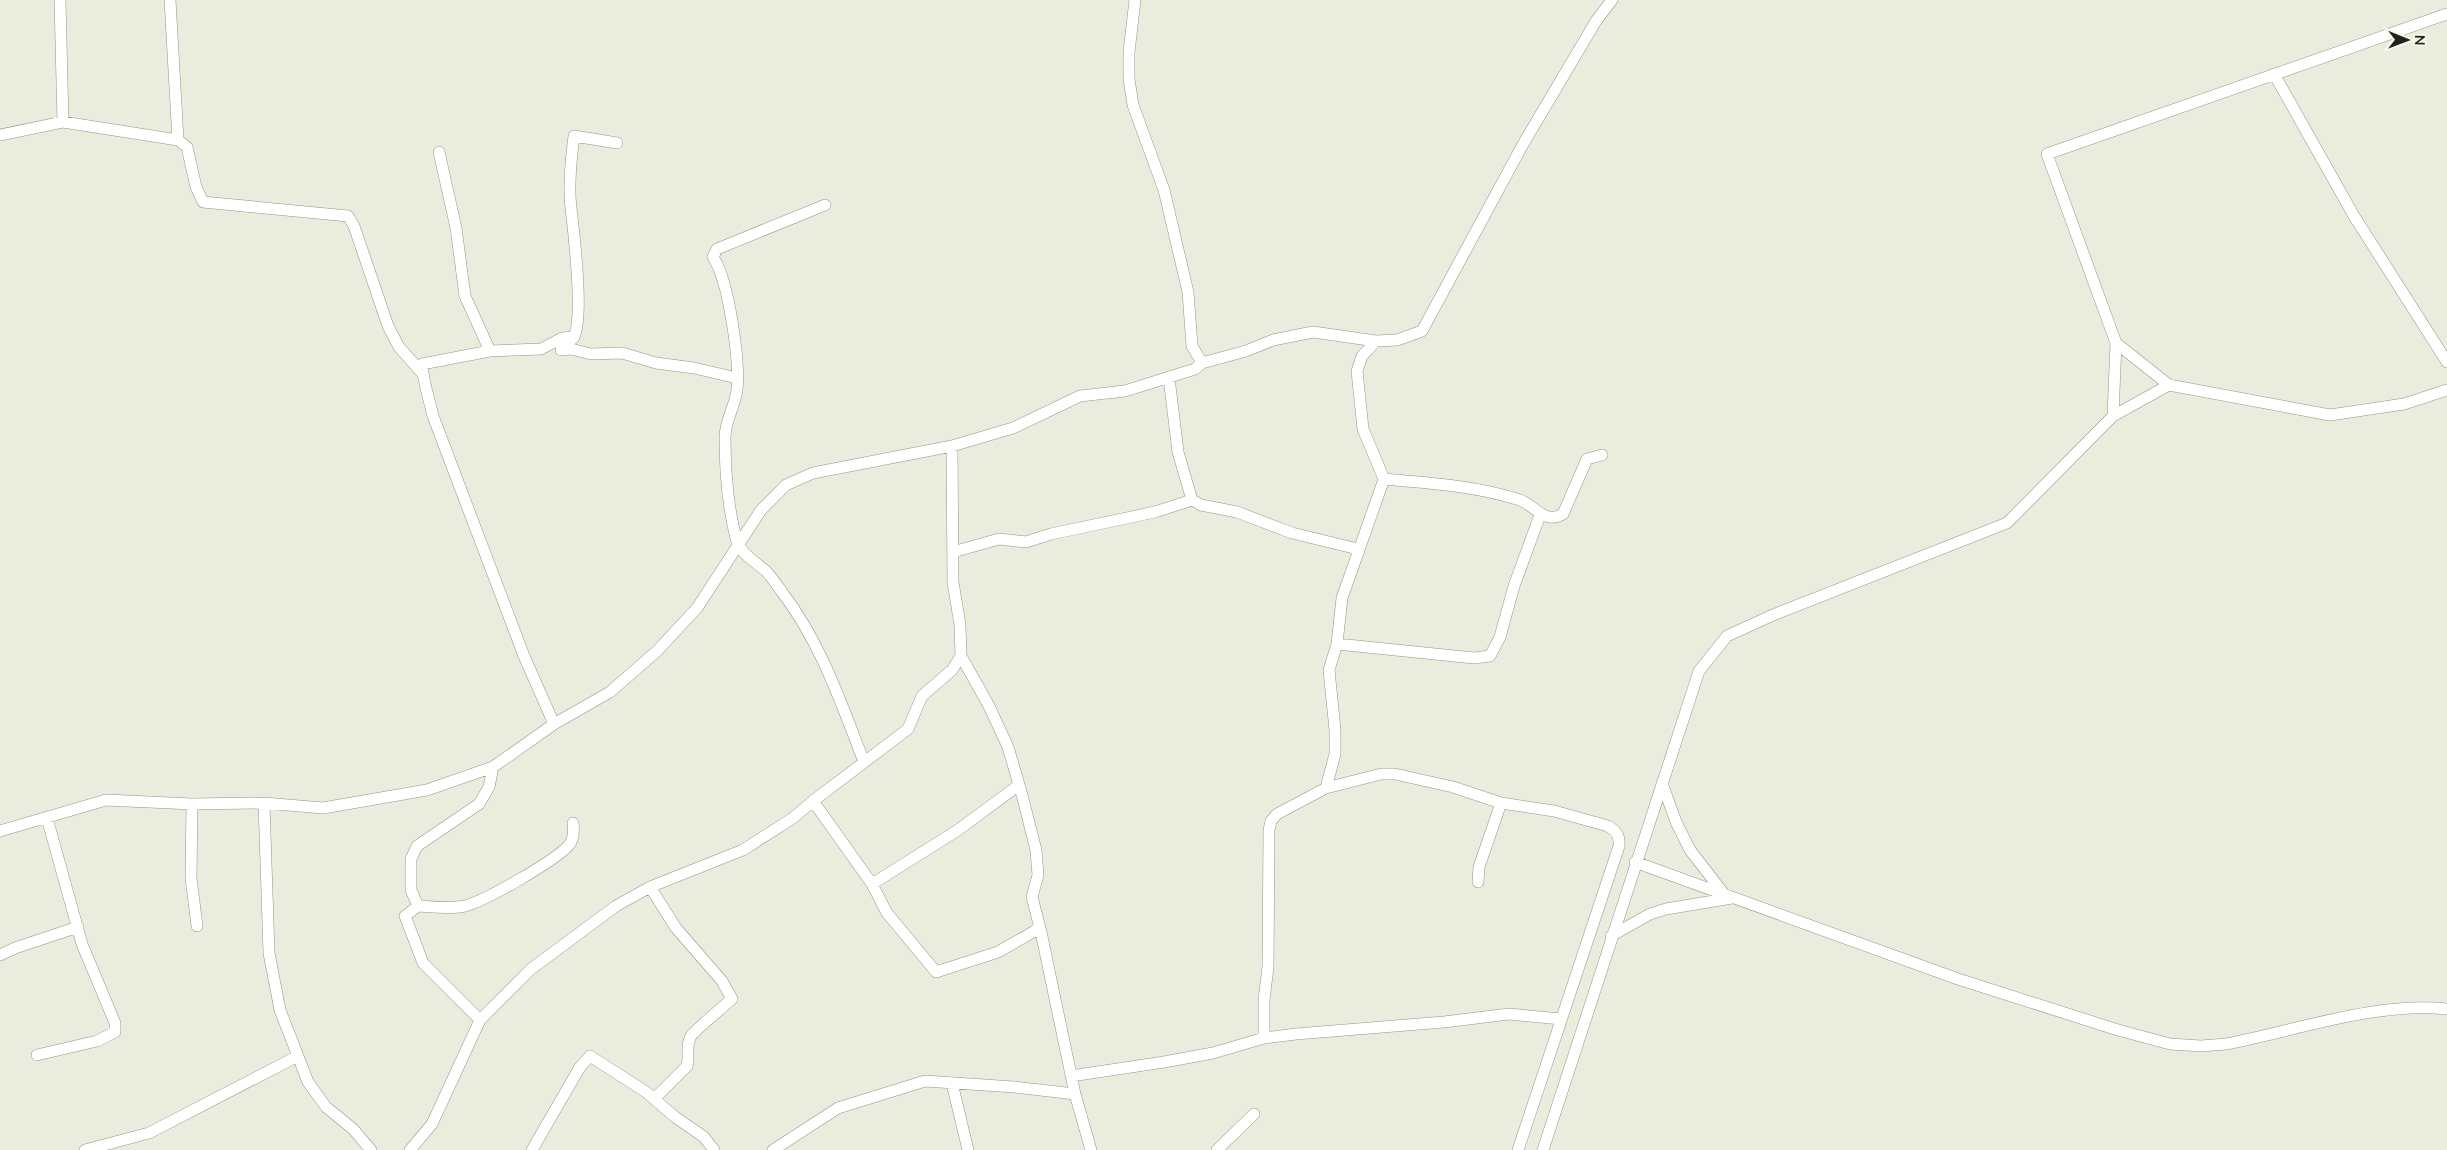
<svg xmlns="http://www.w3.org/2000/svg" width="2447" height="1150" viewBox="0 0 2447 1150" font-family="Mulish,sans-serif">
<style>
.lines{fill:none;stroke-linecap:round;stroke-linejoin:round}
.minor-casing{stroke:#949589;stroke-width:12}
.minor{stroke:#fff;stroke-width:11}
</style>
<rect width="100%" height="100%" fill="#eaecde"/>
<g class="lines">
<defs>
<path id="minor" d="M60,0L63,122
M170,0L178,140
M1135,0L1129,52V79L1133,105L1164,190L1188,292L1192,346L1202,363
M2274,74L2354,216L2447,362
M0,135L63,122L178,140L187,147L196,187L203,202L348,216L354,226L388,326L399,347L423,374
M439,152L456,228L465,296L490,351
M825,205L717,249L713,257C729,281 740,361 737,390C735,406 725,421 725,437C725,472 728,509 737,542C740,553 758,564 766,571C772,578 777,585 782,592C821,643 841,703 864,762
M574,337C584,315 574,235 571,208C568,185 571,159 574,136L617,143
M2116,343L2169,385
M1169,378L1178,452L1192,500L1201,505L1237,512L1292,533L1358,549
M2113,416L2116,343L2047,154L2447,14
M952,446L953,582L960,625L961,656L989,706L1008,747L1022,795L1036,850L1038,875L1032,897L1041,932L1075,1094L1091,1150
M1384,479C1430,483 1476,486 1520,500C1536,506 1544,525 1563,514L1587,459L1602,455
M953,552L999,539L1026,542L1051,534L1155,512L1192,500
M1337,644L1474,658L1490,656L1500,637L1514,586L1540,515
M554,724L524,656L433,416C429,398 423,382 422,364L490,351L541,349L562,338L574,337L561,350L571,349L591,354L622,353L656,363L694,368L737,378
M1662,783L1676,822L1690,850L1724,894
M1326,788L1335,754V730L1329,670L1337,644L1342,598L1384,479L1363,429L1357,371L1362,356L1376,341
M813,801L872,884L887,913L936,972L998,952L1040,928
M264,803L269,953L280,1010L308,1082L326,1107L353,1129L371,1150
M1501,803L1554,811L1608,826C1616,831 1620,835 1619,846L1518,1150
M192,804L191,878L197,926
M0,831L106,800L192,804L264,803L323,808L427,790L493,767L554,724L610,692L657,651L697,608L761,510L786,485L813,473L952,446L1013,428L1080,396L1125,391L1195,369L1202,363L1246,351L1273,340L1313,332L1376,341L1397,340L1422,331L1522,146L1596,21L1612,0
M1635,862L1958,979L2118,1030L2170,1044L2201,1046L2226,1044C2294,1031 2379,1001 2447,1009
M872,884L958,830L1019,785
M650,887L676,928L722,981L732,999C724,1006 694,1031 691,1036C685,1046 690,1057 687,1066L654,1099
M418,906L411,890V859L417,846L479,804L489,787L493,767
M1611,936L1650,914L1666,909L1732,898
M0,955L15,948L78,927
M480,1020L423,963L405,916L418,906C434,907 450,909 465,906C485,901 555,861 569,845C574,839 574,831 573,823
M1264,1038V1000L1268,967L1269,830L1271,821L1277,814L1326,788L1381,774H1395L1453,787L1501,803L1479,867L1478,882
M37,1055L97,1041L115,1032V1023L82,944L47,818
M1071,1076L1164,1062L1213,1053L1264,1038L1296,1034L1444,1022L1509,1014L1561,1019
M952,1083L968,1150
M85,1150L149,1133L296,1057
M410,1150L432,1124L480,1020L531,969L616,906L650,887L743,850L793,818L813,801L908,729L922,696L952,670L961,656
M532,1150L580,1067L590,1056L646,1092L675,1117L704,1137L714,1150
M773,1150L838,1108L925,1081L1014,1087L1075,1094
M1217,1150L1254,1114
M1543,1150L1699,671L1727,636L1773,615L2007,523L2113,416L2169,385L2330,415L2404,404L2447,390"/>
</defs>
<use href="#minor" class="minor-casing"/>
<use href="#minor" class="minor"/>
</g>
<g transform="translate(2407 40) rotate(91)" stroke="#f7f9eb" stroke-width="4" paint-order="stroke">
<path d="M0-4L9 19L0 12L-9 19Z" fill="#21221d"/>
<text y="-8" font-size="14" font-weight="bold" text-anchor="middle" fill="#21221d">N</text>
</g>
</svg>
